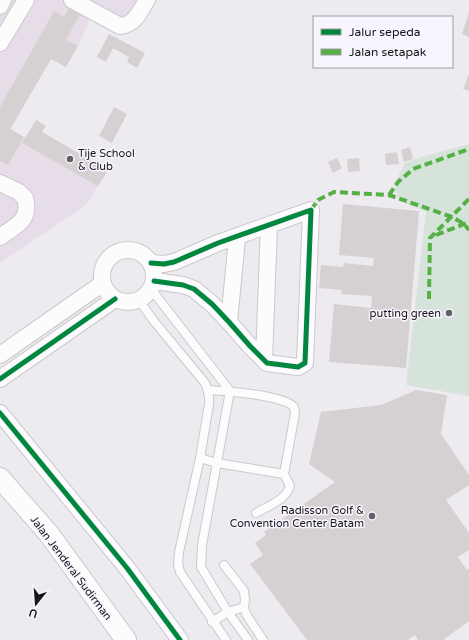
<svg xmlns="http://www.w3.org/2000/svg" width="469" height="640" viewBox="0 0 469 640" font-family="'Varela Round',sans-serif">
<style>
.commercial{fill:#e7dde9}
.green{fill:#d5e3da}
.building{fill:#d5d1d2}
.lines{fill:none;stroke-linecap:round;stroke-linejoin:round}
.service-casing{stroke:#cbc8cd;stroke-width:10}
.minor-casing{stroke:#cbc8cd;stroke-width:18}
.tertiary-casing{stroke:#cbc8cd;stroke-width:22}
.service{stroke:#fcfcfd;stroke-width:8}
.minor{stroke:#fcfcfd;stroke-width:16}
.tertiary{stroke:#fcfcfd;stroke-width:20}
.quiet{stroke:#55b145;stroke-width:4;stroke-dasharray:8 4;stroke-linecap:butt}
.cycleway-casing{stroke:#f9f5ff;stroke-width:8}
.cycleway{stroke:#00873e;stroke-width:5}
.poi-dot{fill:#636065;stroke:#f9f5ff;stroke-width:1.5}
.labels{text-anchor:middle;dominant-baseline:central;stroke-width:3;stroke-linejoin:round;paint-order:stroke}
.poi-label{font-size:11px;fill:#18161a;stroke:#f9f5ff;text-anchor:end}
.street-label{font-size:11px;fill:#18161a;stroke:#f9f5ff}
</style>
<rect width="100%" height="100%" fill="#edeaf0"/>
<path class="commercial" d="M0,0H148L129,33L92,14L78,46L66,67L51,59L11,129L24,137L108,170L86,205L0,263Z"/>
<path class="green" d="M469,144V396L406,385L426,212C409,204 399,206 394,185L405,163L421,157Z"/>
<path class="building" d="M69,8L80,14L66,40L78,46L66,67L51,59L10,129L24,137L8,165L0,161V107L54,11L64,17Z
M469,12V37L462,34Z
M109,34L145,53L137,68L127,62L129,57L113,48L106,62L97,57Z
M469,74V91L463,89Z
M114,107L127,114L112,143L99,136Z
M36,120L46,126L42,132L108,170L98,186L22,143Z
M410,147L413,159L404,162L401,150Z
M397,152L399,164L386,165L385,154Z
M337,158L342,168L333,173L328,162Z
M359,158L360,171L348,172L347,159Z
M343,204L419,211L406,368L329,362L334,304L371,308L372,296L341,294L342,290L319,288L321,265L343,267L344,263L373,266L374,258L339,255Z
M416,390L447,395L441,434L469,475V485L446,500L469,533V550L458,557L467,570L469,568V621L443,640H418L415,635L408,640H307L250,564L263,555L255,543L266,535L264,532L335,482L309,464L321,412L381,405Z"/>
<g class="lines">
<defs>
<path id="service" d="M151,289L230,391L202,545L201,567L228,612L248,640
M139,300L153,320L205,383C208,390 210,396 209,404L200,458L179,552L178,564L180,572L226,640
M208,390C225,391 282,395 294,407L295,413L284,474L290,486C286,500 268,506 256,513
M200,458L217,463L284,474
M224,565L244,591L245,600L244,607L246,614L263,640
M212,622L228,612L244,607"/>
<path id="minor" d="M72,0L120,26C135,25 140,11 147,0
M0,6L3,0
M0,43L26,0
M0,183L19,192L25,198C31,221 16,225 0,237
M102 276a26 26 0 1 1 52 0a26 26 0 1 1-52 0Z
M151,263L164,264L174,262L218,243L311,210L305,363L298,367L267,363L250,346L229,322L212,304L194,289L183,285L154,281
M229,322L237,238
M0,355L103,283
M264,360L269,225
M0,379L115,299
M0,413L127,568L180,640"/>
<path id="tertiary" d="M0,478L49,534L126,640"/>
</defs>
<use href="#service" class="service-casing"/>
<use href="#minor" class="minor-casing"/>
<use href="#tertiary" class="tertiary-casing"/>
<use href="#service" class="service"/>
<use href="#minor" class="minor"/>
<use href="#tertiary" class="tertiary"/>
<path class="quiet" d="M389,195L398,182L413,169L469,149
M311,210L318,200L334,192L389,195L452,217L464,224L469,230
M436,235L467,223
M429,299L430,238L469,199"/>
<defs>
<path id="cycleway" d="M151,263L164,264L174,262L218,243L311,210L305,363L298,367L267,363L250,346L229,322L212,304L194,289L183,285L154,281
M0,379L115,299
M0,413L127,568L180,640"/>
</defs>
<use href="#cycleway" class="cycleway-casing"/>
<use href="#cycleway" class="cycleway"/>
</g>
<g class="poi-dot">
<circle cx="70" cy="159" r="4"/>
<circle cx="449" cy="313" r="4"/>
<circle cx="372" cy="516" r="4"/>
</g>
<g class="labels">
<g class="poi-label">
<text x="78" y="153" text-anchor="start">Tije School<tspan x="78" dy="13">&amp; Club</tspan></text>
<text x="441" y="313">putting green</text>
<text x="364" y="510">Radisson Golf &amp;<tspan x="364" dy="13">Convention Center Batam</tspan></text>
</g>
<g class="street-label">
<text transform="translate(71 568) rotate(53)">Jalan Jenderal Sudirman</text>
</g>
</g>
<rect x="313" y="16" width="140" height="52" fill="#f9f5ff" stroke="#9f9ca3"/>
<rect x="321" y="29" width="20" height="6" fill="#00873e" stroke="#9f9ca3"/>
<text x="349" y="36" font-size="12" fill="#18161a">Jalur sepeda</text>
<rect x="321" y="49" width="20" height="6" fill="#55b145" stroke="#9f9ca3"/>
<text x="349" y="56" font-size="12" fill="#18161a">Jalan setapak</text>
<g transform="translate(36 604) rotate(197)" stroke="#f9f5ff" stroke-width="3" paint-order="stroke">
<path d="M0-3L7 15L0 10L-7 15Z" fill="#18161a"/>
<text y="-6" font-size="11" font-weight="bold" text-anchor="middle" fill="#18161a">U</text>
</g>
</svg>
